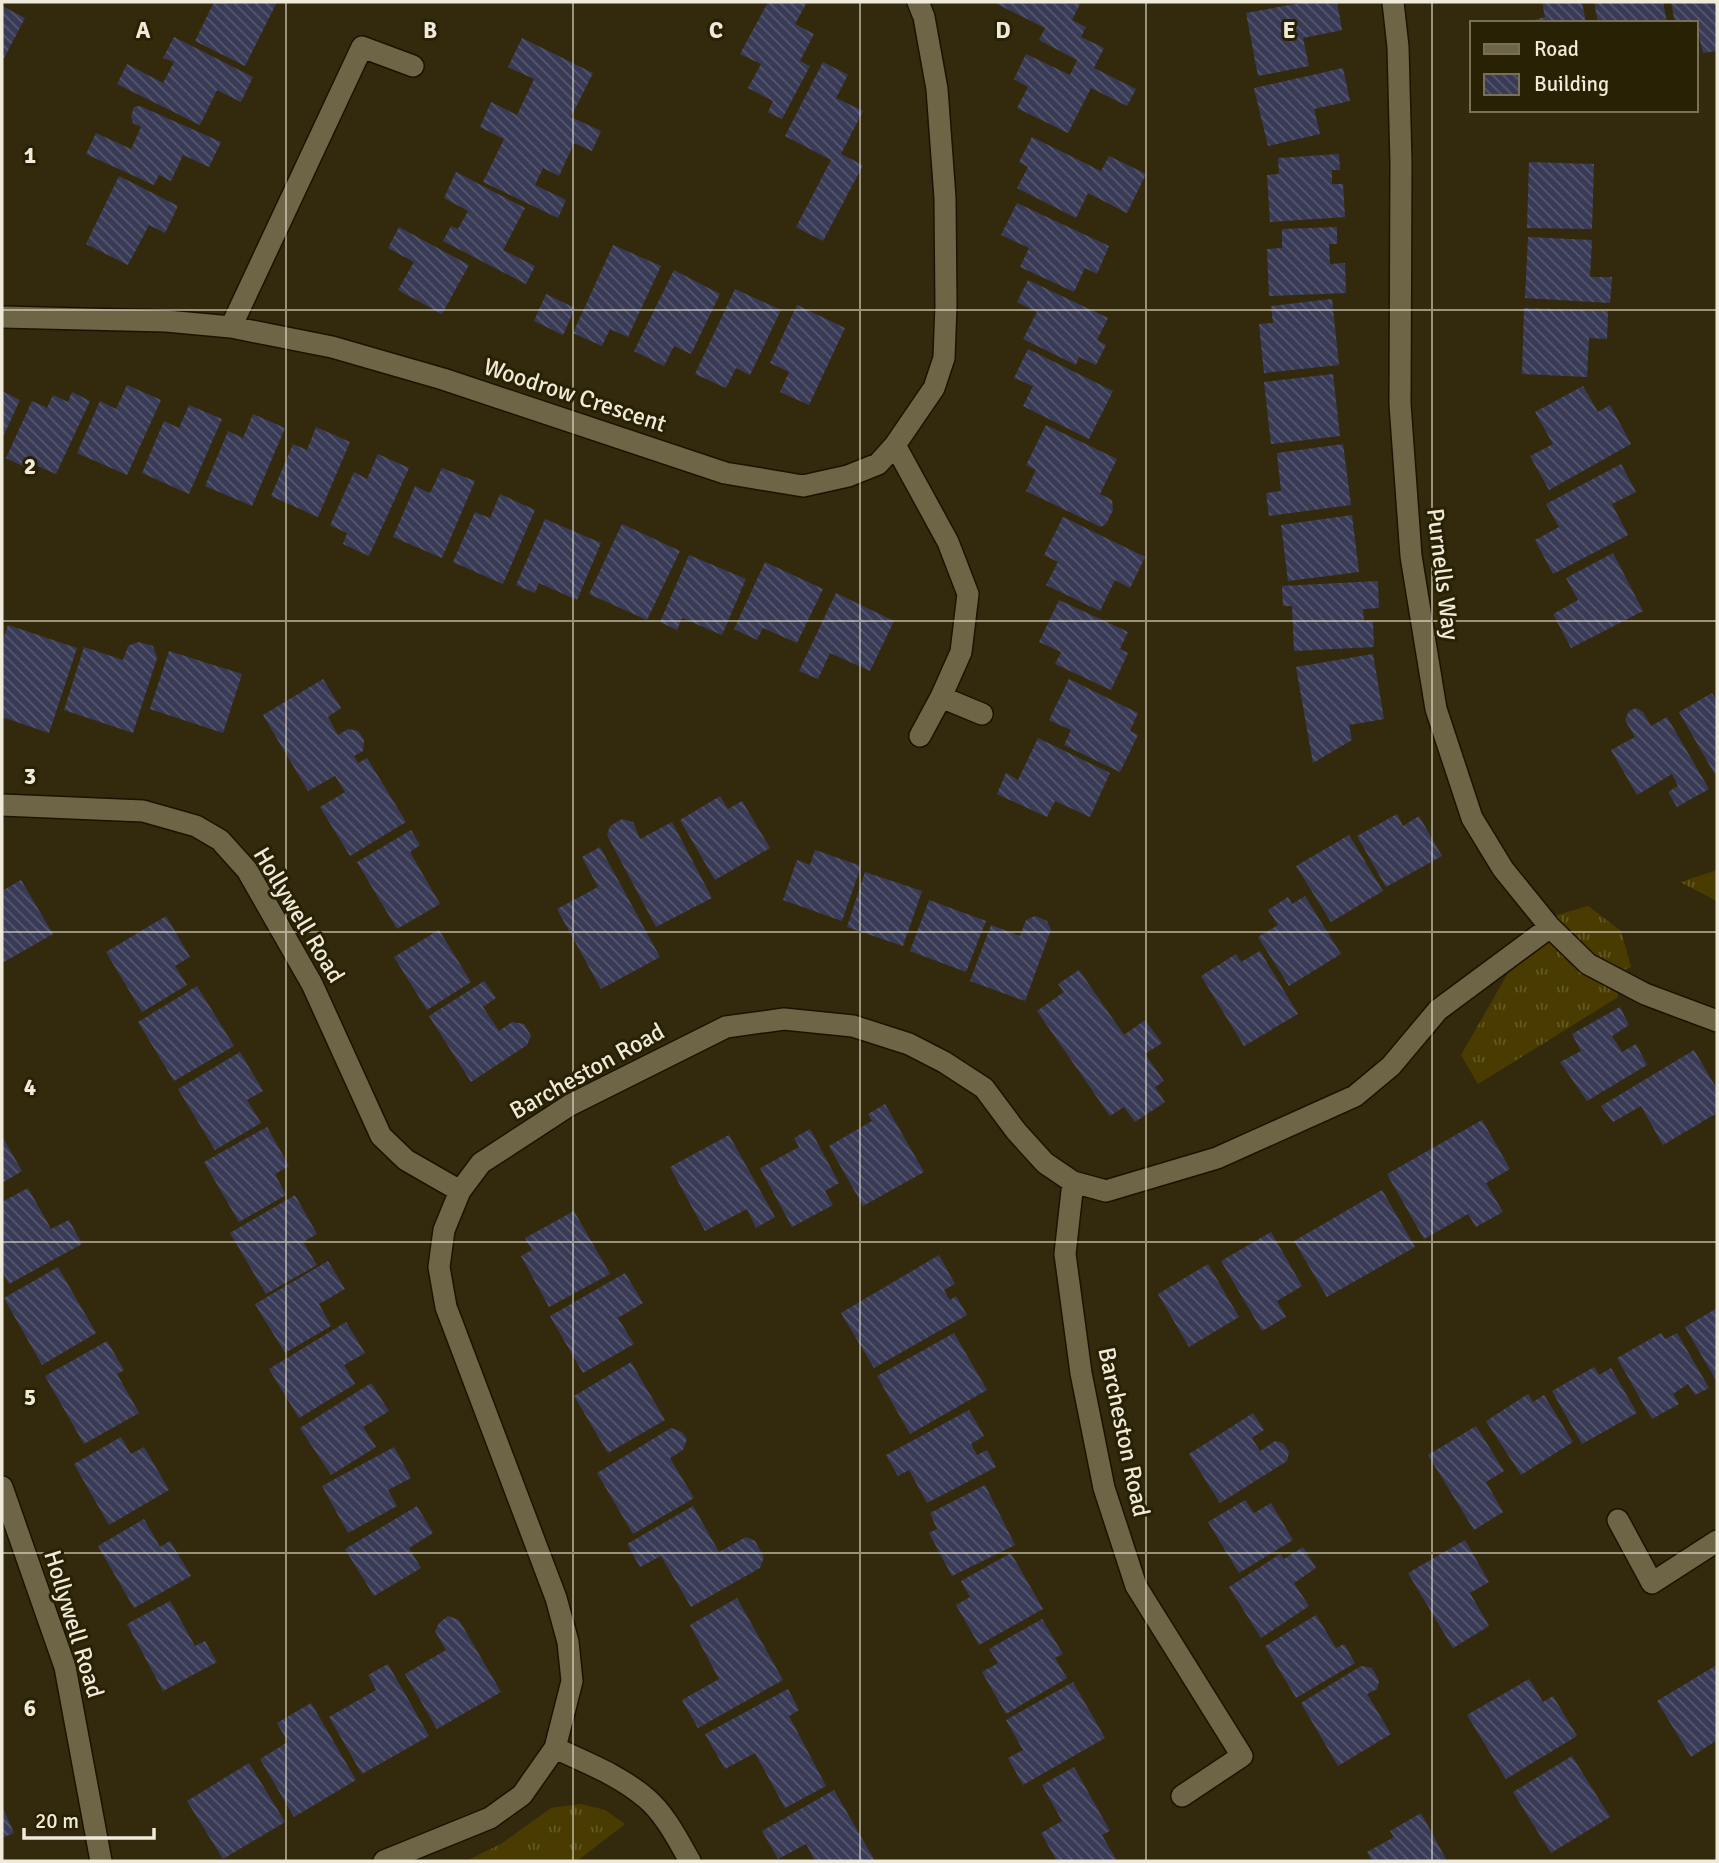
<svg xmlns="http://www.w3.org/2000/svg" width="1719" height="1863" viewBox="0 0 1719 1863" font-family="Signika,sans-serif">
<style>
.grass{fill:url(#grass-tufts)}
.building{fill:url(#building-back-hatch)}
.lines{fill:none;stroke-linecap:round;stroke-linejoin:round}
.minor-casing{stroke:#1b1300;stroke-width:24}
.minor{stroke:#6e6446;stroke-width:21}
.grid{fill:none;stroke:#efead9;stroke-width:2;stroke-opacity:0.55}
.labels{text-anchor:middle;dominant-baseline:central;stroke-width:6;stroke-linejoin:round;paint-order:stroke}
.street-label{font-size:24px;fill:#efead9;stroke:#292103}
.grid-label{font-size:23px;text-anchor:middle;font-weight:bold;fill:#efead9;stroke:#292103;stroke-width:6;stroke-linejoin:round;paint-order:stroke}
</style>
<defs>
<pattern id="grass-tufts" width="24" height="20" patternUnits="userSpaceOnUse" patternTransform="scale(1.75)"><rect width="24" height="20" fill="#4a3c01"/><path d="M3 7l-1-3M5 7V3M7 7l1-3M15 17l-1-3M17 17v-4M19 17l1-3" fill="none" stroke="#645825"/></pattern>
<pattern id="building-back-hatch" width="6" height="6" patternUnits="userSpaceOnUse" patternTransform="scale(1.75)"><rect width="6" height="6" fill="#393b56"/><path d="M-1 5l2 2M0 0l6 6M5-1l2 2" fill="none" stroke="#56586e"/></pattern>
</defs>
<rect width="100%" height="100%" fill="#332a0d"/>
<path class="grass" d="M1717,870V901L1680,882H1681Z
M1588,906L1621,931L1631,967L1617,973L1618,997L1478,1084L1461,1055L1523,947L1554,916Z
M581,1804L605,1810L625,1824L577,1861H466L501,1844L551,1808Z"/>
<path class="building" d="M214,2H277L245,66L195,41Z
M768,2H807L795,24L814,34L800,61L810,66L782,119L768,112L773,101L748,88L761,64L740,54Z
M998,2H1081L1072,20L1086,27L1081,37L1104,48L1094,68L1136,89L1127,106L1091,88L1068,133L1017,108L1028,87L1014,79L1026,54L1070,75L1077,60L1039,40L1045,28L997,4Z
M1306,2H1337L1342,30L1303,38L1309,66L1258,76L1246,13Z
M1542,2H1582L1586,23H1523L1545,17Z
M1594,2H1663L1667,23H1598Z
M1671,2H1717V51L1703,53L1699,36H1696V23H1675Z
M2,6L25,18L2,62Z
M174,37L253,77L241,102L217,90L200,125L117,84L127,64L163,83L174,62L163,58Z
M522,38L593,73L571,117L601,131L592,151L574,143L559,176L543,168L535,185L566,200L558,218L483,182L504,139L480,127L491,102L517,115L534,79L508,67Z
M823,62L848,75L836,98L863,111L841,154L863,165L823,241L796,227L831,160L785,136Z
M1343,68L1350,101L1314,109L1320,134L1268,146L1254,88Z
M140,106L221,142L209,167L183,155L171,181L159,175L154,185L86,154L96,133L131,149L141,127L133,123L131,116L134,107Z
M1032,137L1101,171L1109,156L1146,174L1127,213L1088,193L1076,218L1017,188L1028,167L1019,162Z
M1339,154L1340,170H1332V184H1343L1345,217L1270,222L1267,175L1279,174L1278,158Z
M1529,162L1594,164L1592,229L1527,228Z
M456,172L525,208L503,250L535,266L526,284L443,241L451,226L458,229L468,211L444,198Z
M119,176L178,206L165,233L149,225L128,265L86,244Z
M1017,203L1109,246L1097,274L1085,268L1074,292L1020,267L1029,248L1001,235Z
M399,227L469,265L442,314L398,290L414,262L388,248Z
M1337,227V244H1329L1330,264L1345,263L1346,293L1269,296L1267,249L1282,248V229Z
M1528,237L1592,240L1590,277H1612L1610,303L1525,298Z
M613,245L661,266L628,337L610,329L602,346L573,333Z
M674,270L720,294L691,354L674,346L664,366L634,351Z
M1028,280L1108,318L1097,340L1106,345L1096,365L1079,357L1076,365L1023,339L1037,312L1017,302Z
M735,289L781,310L750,375L736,368L726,388L695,374Z
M546,294L575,308L563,335L534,321Z
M1332,299L1339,365L1264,373L1259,324L1273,323L1271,306Z
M797,305L845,328L809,405L780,392L789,372L770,363Z
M1524,308L1608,311L1607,339L1589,338L1587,377L1522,374Z
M1028,349L1113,391L1089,439L1023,406L1033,386L1014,378Z
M1333,374L1340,436L1271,444L1264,382Z
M127,385L161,400L127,475L77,453L100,401L116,409Z
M1583,386L1598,412L1610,405L1631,444L1549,490L1530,456L1553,444L1535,412Z
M2,391L20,400L2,439Z
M72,392L90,401L56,474L33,464L31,470L6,458L32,401L47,408L53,395L68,402Z
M189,405L222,419L189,494L142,473L164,421L179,428Z
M253,414L285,428L252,506L205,486L228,431L243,438Z
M1046,425L1117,459L1100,494L1112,500L1113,510L1106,524L1101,527L1026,491L1036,470L1026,465Z
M316,427L350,442L318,517L271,496L293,444L307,450Z
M1343,444L1351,505L1269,516L1266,493L1281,491L1277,453Z
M378,454L409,468L369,556L343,544L347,533L330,525L354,472L367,479Z
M1621,464L1636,492L1612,504L1628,535L1553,574L1535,540L1559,527L1546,504Z
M442,468L475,481L442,558L393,537L415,486L430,493Z
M500,494L535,510L503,584L453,562L475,512L490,518Z
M1352,515L1359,572L1288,581L1281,525Z
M1063,517L1145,557L1130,588L1115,580L1100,611L1046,585L1058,562L1044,555Z
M545,519L601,543L577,600L539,583L535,593L516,585Z
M622,524L680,551L647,620L589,594Z
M1613,553L1643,611L1571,648L1553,614L1578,600L1566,578Z
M689,555L746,579L722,635L682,618L677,630L660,622Z
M765,562L823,589L797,643L763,628L757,640L734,629Z
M1378,581L1379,608L1363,609L1364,621H1373L1374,647L1294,651L1292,606H1283L1282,586Z
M836,593L894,621L870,671L830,653L818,679L799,671Z
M1059,600L1128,632L1120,649L1128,653L1111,690L1055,664L1061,652L1039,642Z
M8,625L77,648L49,733L2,717V643Z
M138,642L153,646L157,658L133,733L64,710L84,647L123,660L128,646Z
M169,651L242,674L223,733L150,709Z
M1373,654L1384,719L1349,725L1352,740L1313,763L1296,667Z
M323,679L341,708L328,717L338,735L348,729L358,731L364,740L363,751L354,756L358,763L367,758L406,822L350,856L320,807L345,792L335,776L308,791L263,715Z
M1069,679L1138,713L1130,731L1138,735L1120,772L1064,745L1071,730L1049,720Z
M1712,693L1717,701V778L1679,712Z
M1636,708L1643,712L1651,726L1667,717L1709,789L1677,807L1668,792L1678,786L1672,774L1637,795L1611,750L1635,737L1625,720L1629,711Z
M1038,738L1110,773L1090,817L1055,801L1047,817L997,794L1006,773L1018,780Z
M720,796L728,809L742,801L770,848L715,880L680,820Z
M1397,814L1403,826L1419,816L1442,856L1386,887L1357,836Z
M622,819L633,822L640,839L672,822L712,898L656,927L607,835L610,826Z
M411,830L420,845L410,852L440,904L397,929L357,862Z
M1349,835L1383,891L1331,922L1296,866Z
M600,847L660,957L601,989L557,909L598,887L582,857Z
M815,850L861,866L842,921L783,900L797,860L810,865Z
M865,872L922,891L903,946L847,927Z
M21,880L53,934L2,963V891Z
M1305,896L1341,954L1289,986L1258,937L1278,925L1268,910L1288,897L1292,904Z
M929,900L986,921L966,972L910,951Z
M166,916L190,957L175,966L187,985L142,1012L106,952Z
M1035,916L1047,921L1051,930L1025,1001L970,981L991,925L1020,936L1026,920Z
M439,930L471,982L427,1010L394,957Z
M1260,951L1298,1014L1244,1046L1201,976L1236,954L1241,962Z
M1079,970L1124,1035L1145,1020L1162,1043L1145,1054L1164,1081L1155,1087L1165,1102L1135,1122L1124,1107L1110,1116L1037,1011L1064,992L1058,984Z
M484,981L496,998L483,1007L499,1031L512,1022L524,1024L531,1036L527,1045L471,1082L429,1016Z
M197,986L234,1046L174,1081L138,1022Z
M1620,1007L1629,1025L1612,1036L1622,1052L1636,1044L1647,1065L1587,1101L1560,1062L1581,1051L1572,1034Z
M1694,1050L1717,1089V1113L1663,1145L1641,1106L1613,1122L1601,1106Z
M240,1052L263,1091L247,1100L261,1123L215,1150L178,1089Z
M885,1104L924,1172L863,1206L829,1146L872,1121L868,1114Z
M1482,1120L1510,1169L1486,1183L1503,1212L1476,1227L1468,1214L1424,1239L1387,1174Z
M267,1127L289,1166L275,1174L286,1195L239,1222L204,1162Z
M810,1129L839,1183L825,1191L833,1205L792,1227L760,1168L799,1147L794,1138Z
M729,1135L775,1217L756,1228L747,1209L705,1231L670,1167Z
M2,1136L22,1171L2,1183Z
M28,1188L51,1229L69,1220L82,1244L9,1284L2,1271V1202Z
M1382,1190L1415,1247L1327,1297L1294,1241Z
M295,1195L317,1234L303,1242L317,1265L266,1294L230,1233Z
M574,1211L610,1274L549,1307L521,1256L532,1250L525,1238Z
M1271,1232L1302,1286L1277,1301L1286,1317L1262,1331L1221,1261Z
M939,1255L955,1284L944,1290L950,1300L956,1296L967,1315L874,1368L841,1313Z
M328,1261L345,1289L319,1304L331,1326L285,1353L255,1304Z
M1208,1264L1239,1317L1189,1347L1158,1294Z
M58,1267L96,1333L42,1365L4,1298Z
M625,1273L643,1303L618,1318L634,1344L583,1373L550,1316Z
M1717,1308V1382L1685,1327Z
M346,1322L365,1353L344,1365L355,1384L299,1418L269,1369Z
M954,1333L987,1390L910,1434L877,1376Z
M1661,1333L1665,1339L1677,1333L1709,1388L1695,1395L1688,1384L1673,1394L1679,1404L1652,1419L1617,1358Z
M107,1341L124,1370L117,1374L139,1413L84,1444L45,1376Z
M631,1362L665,1420L608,1453L574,1396Z
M1594,1367L1599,1375L1611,1368L1637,1413L1582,1444L1552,1391Z
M371,1383L389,1411L363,1427L376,1447L331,1475L300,1428Z
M1528,1394L1533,1402L1544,1395L1573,1442L1521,1475L1486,1421Z
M969,1410L984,1436L971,1444L977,1455L987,1450L996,1467L927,1503L909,1470L898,1476L886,1455Z
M1253,1413L1264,1430L1252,1438L1260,1451L1275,1441L1283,1443L1289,1452L1287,1461L1220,1503L1189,1454Z
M1476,1426L1504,1471L1486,1482L1503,1512L1474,1530L1428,1455Z
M671,1428L682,1432L687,1439L683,1450L670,1458L694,1498L633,1534L597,1473Z
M121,1437L131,1454L144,1447L169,1490L109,1525L74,1464Z
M394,1447L411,1478L388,1490L397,1506L348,1533L322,1486Z
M985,1485L1015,1545L952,1576L929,1533L937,1529L930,1513Z
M1245,1500L1254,1513L1271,1503L1293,1540L1239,1573L1208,1522Z
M417,1506L433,1533L409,1548L421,1568L374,1596L345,1549Z
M693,1506L719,1552L746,1537L755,1541L764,1557L760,1568L691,1607L661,1556L640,1567L627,1544Z
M144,1519L160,1547L170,1541L191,1576L134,1608L98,1546Z
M1465,1540L1489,1582L1470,1593L1489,1626L1453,1648L1408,1573Z
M1303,1547L1316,1568L1294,1583L1309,1606L1261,1638L1229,1587L1280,1554L1284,1559Z
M1011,1553L1043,1609L979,1645L956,1605L970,1597L961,1581Z
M737,1598L783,1680L698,1728L682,1700L719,1679L690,1625Z
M170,1601L195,1646L205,1641L217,1662L163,1691L127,1624Z
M1316,1615L1336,1648L1344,1644L1355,1663L1296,1698L1265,1646Z
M448,1616L459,1620L501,1692L437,1729L405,1674L446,1650L435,1631L439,1623Z
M1042,1619L1063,1654L1055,1658L1067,1678L1006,1714L982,1672L998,1663L989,1649Z
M388,1664L429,1736L362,1774L329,1717L376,1690L368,1675Z
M1361,1666L1372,1668L1379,1681L1377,1689L1367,1694L1391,1734L1338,1766L1301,1703Z
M1715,1666L1717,1670V1740L1691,1757L1657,1701Z
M1529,1679L1543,1702L1553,1696L1577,1736L1506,1779L1467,1715Z
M1073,1682L1105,1738L1023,1785L1008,1758L1023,1750L1006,1720Z
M788,1689L799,1710L789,1716L826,1786L785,1808L755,1753L725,1769L705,1734Z
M311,1703L356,1780L294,1817L260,1759L288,1742L277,1723Z
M1572,1756L1610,1817L1551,1853L1513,1792Z
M249,1763L285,1822L223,1859L187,1801Z
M1074,1767L1110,1831L1102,1835L1117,1861H1057L1041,1833L1062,1821L1042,1785Z
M834,1790L875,1861H815L806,1844L778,1859L762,1831Z
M2,1806L14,1833L2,1838Z
M1421,1813L1447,1861H1372L1367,1852L1394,1837L1390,1831Z"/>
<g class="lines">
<defs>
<path id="minor" d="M1393,2L1398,47L1401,163L1400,404L1411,556L1436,709L1472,818L1503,869L1550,927L1588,964L1645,994L1717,1021
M2,317L166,321L231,327L332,347L443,379L725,473L803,486L848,476L878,464L895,445L934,388L944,358L946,305L945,198L937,89L924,17L918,2
M231,327L362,47L413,66
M895,445L948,542L968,594L961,652L941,697L920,736
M941,697L982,714
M2,805L143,811L196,826L220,840L247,870L312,984L381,1136L406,1160L460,1191
M1073,1182L1065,1254L1081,1373L1104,1488L1136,1586L1242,1756L1182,1796
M2,1487L65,1667L101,1861
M1618,1520L1652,1583L1717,1541
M555,1748C587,1763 619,1775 646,1798C665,1814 678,1840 690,1861
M384,1861L490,1818L522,1795L555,1748L572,1681L568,1642L556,1598L446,1307L439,1267L444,1230L460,1191L481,1163L570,1105L726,1027L784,1019L853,1026L909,1044L944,1062L984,1088L1016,1131L1045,1163L1073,1182L1106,1191L1217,1158L1355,1096L1391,1066L1438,1010L1550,927"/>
</defs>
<use href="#minor" class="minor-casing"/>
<use href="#minor" class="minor"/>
</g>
<path class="grid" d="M286,2V1861M573,2V1861M860,2V1861M1146,2V1861M1432,2V1861M2,310H1717M2,621H1717M2,932H1717M2,1242H1717M2,1553H1717"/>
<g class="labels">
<g class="street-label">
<text transform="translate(575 395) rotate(18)">Woodrow Crescent</text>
<text transform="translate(1443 574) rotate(83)">Purnells Way</text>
<text transform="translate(299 915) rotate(59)">Hollywell Road</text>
<text transform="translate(587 1071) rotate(-29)">Barcheston Road</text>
<text transform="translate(1124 1432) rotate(78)">Barcheston Road</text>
<text transform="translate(74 1624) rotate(73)">Hollywell Road</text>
</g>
</g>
<g class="grid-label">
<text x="143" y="38">A</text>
<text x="430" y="38">B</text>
<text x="716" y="38">C</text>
<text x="1003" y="38">D</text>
<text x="1289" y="38">E</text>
<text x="30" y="163">1</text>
<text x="30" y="474">2</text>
<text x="30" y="784">3</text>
<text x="30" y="1095">4</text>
<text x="30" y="1405">5</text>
<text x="30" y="1716">6</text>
</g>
<rect width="1719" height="1863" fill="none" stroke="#efead9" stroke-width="7"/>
<rect x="1470" y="21" width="228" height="91" fill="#292103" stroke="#787159" stroke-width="2"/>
<rect x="1484" y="44" width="35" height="10" fill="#6e6446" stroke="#787159" stroke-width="2"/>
<text x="1534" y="56" font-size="21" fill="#efead9">Road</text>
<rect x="1484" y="74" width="35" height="21" fill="url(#building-back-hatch)" stroke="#787159" stroke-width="2"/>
<text x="1534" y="91" font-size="21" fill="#efead9">Building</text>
<path d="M24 1828v10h130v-10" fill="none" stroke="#efead9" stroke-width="3.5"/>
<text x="35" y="1828" font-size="21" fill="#efead9" stroke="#292103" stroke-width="5" paint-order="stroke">20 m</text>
</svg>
